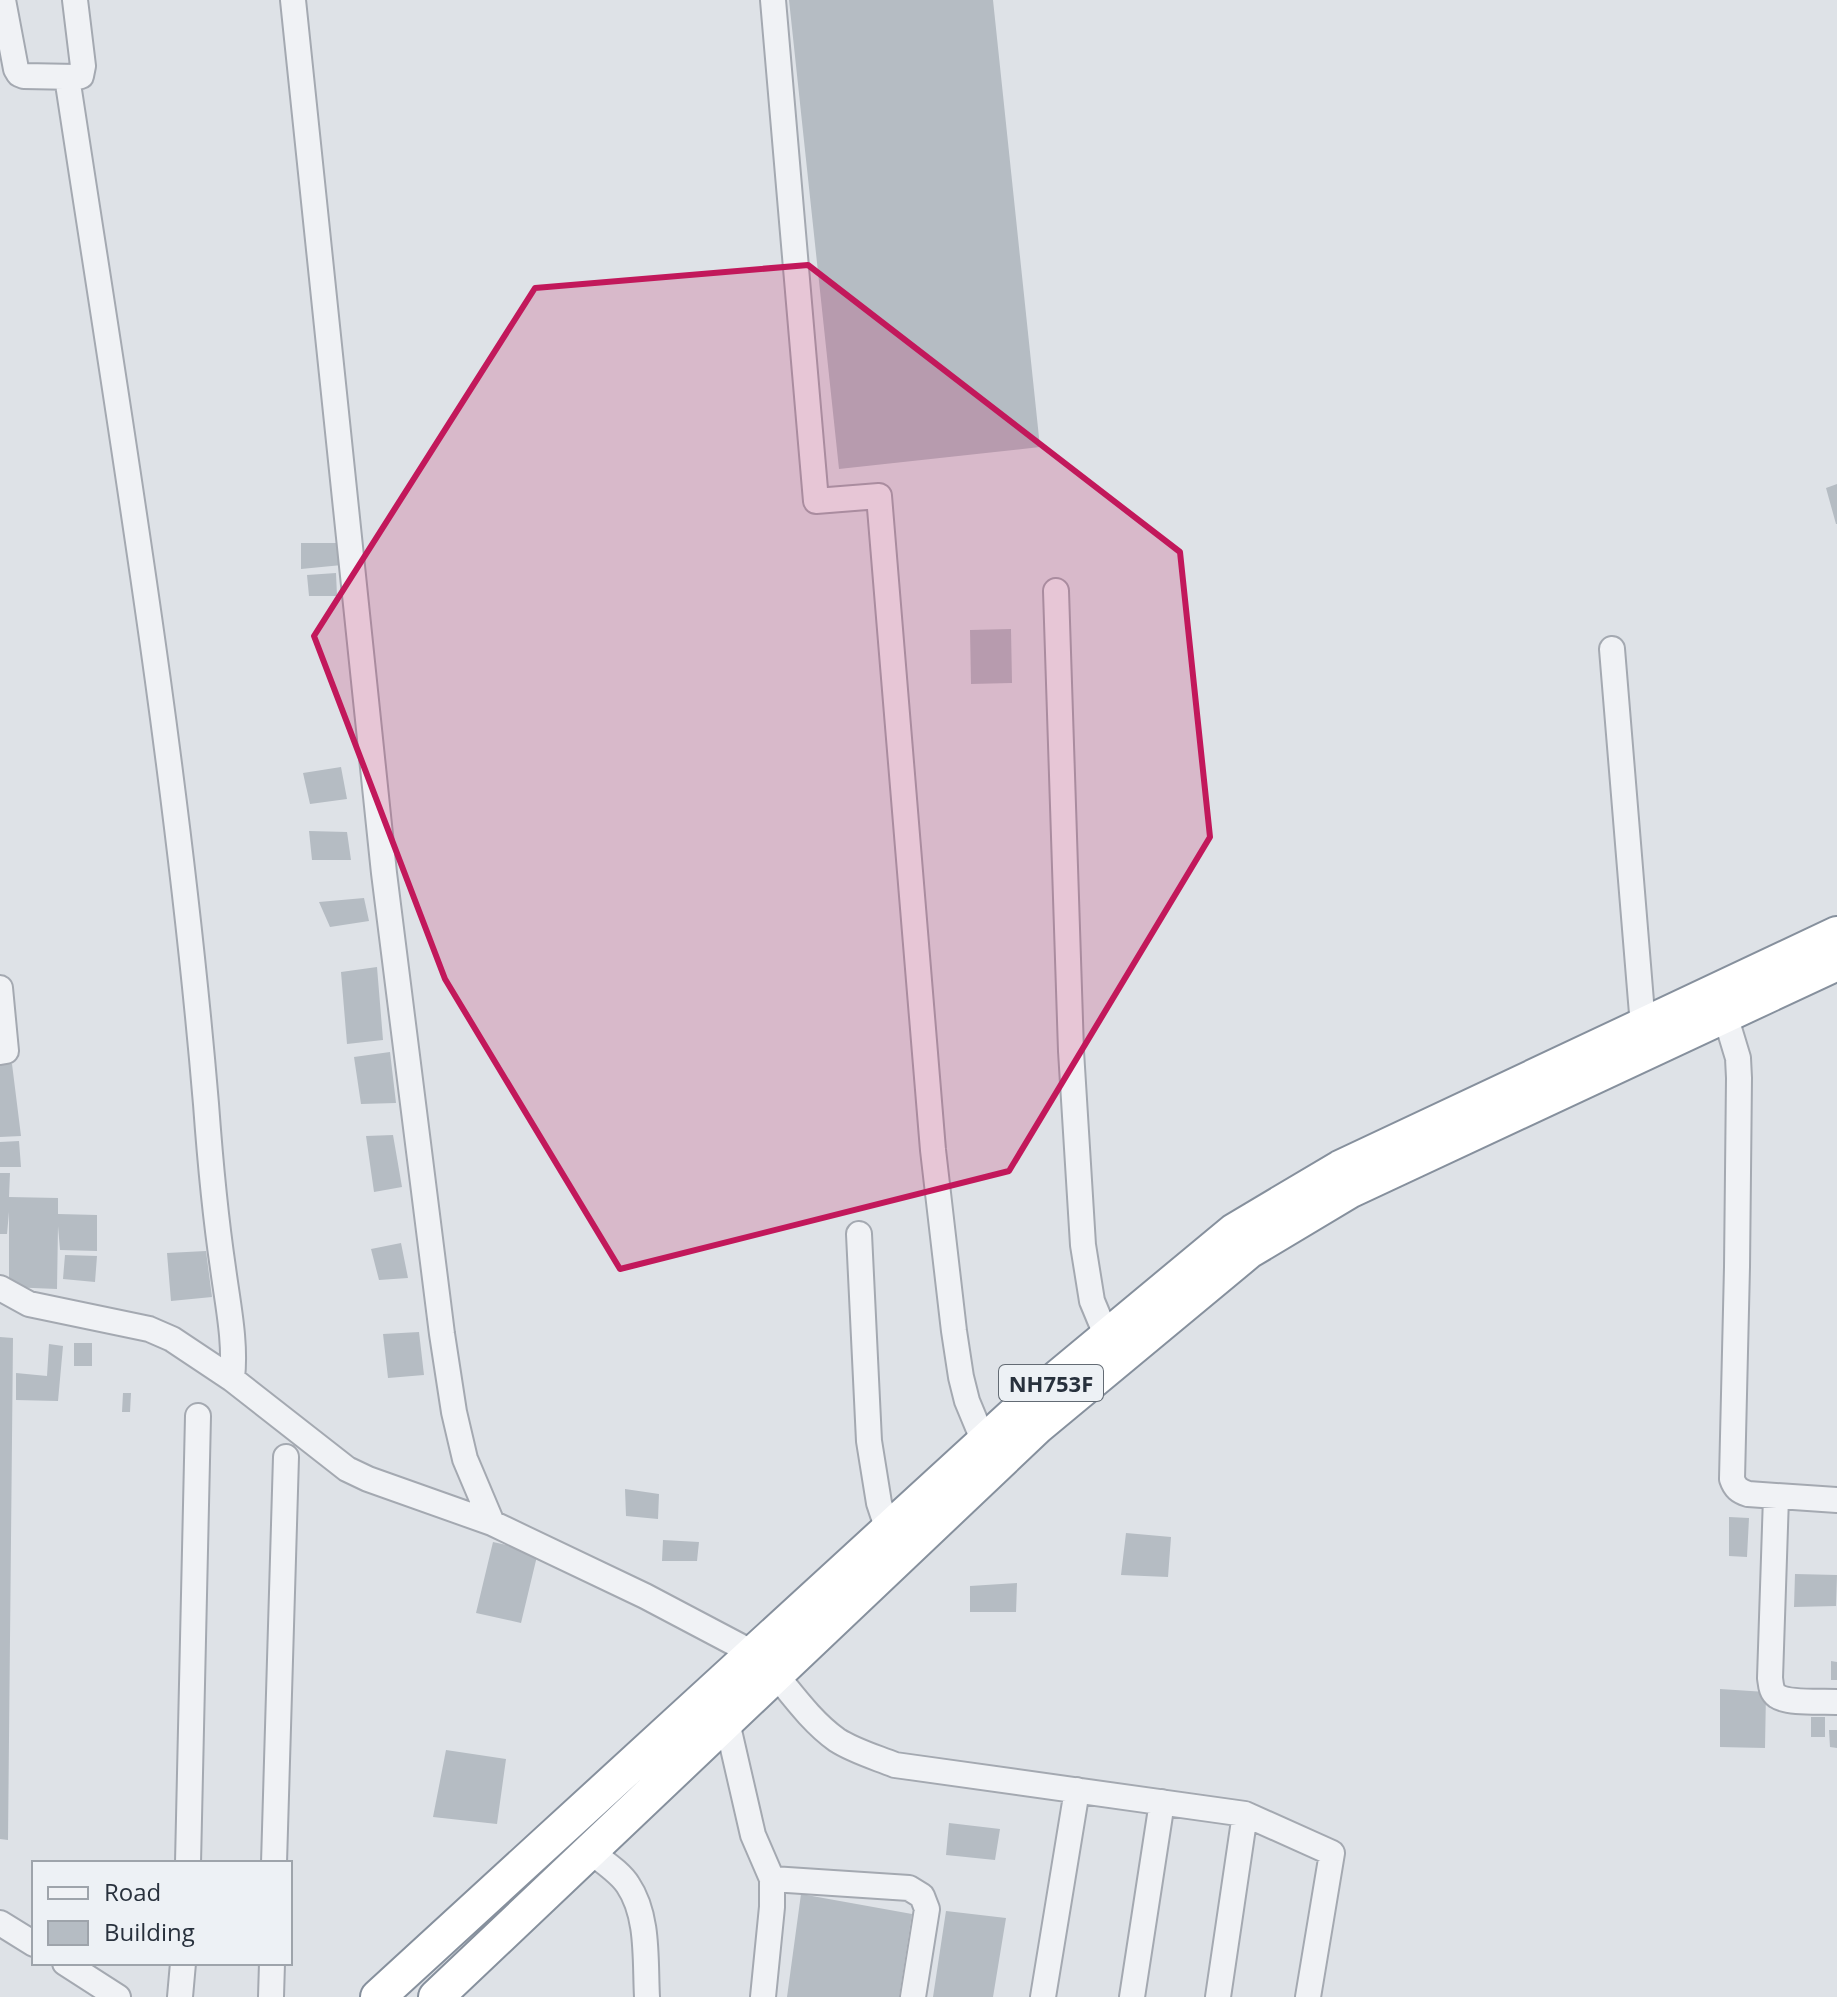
<svg xmlns="http://www.w3.org/2000/svg" width="1837" height="1997" viewBox="0 0 1837 1997" font-family="'Open Sans',sans-serif">
<style>
.building{fill:#b5bcc3}
.lines{fill:none;stroke-linecap:round;stroke-linejoin:round}
.minor-casing{stroke:#a4a9b1;stroke-width:28}
.highway-casing{stroke:#86909d;stroke-width:38}
.minor{stroke:#f0f2f5;stroke-width:24}
.highway{stroke:#fff;stroke-width:34}
.marked{fill:#c2185b;fill-opacity:0.2;stroke:#c2185b;stroke-width:6;stroke-linejoin:round}
.labels{text-anchor:middle;dominant-baseline:central;stroke-width:8;stroke-linejoin:round;paint-order:stroke}
.shield{fill:#edf1f5;stroke:#636b74;stroke-width:2}
.shield-label{font-size:22px;font-weight:bold;fill:#28313d}
</style>
<rect width="100%" height="100%" fill="#dee2e7"/>
<path class="building" d="M789,0H993L1040,447L839,469Z
M1837,484V524H1836L1826,488Z
M301,543H342V565L301,569Z
M336,573L337,596H309L307,575Z
M1011,629L1012,683L971,684L970,630Z
M341,767L347,799L310,804L303,773Z
M309,831L347,832L351,860H312Z
M364,898L369,921L330,927L319,902Z
M377,967L383,1040L347,1044L341,972Z
M390,1052L396,1103L361,1104L354,1057Z
M0,1064H12L21,1136L0,1137Z
M393,1135L402,1187L374,1192L366,1136Z
M19,1141L21,1167H0V1142Z
M0,1173H10L9,1197L58,1198V1214L97,1215V1251L60,1250L58,1226L57,1289L9,1287V1212L7,1234H0Z
M401,1243L408,1278L379,1280L371,1249Z
M206,1251L212,1297L171,1301L167,1253Z
M65,1255L97,1256L95,1282L63,1279Z
M419,1332L424,1375L388,1378L383,1334Z
M0,1337L13,1338L8,1840L0,1839Z
M74,1343H92V1366H74Z
M49,1344L63,1346L58,1401L16,1400V1373L47,1376Z
M123,1393H131L130,1412H122Z
M625,1489L659,1494L658,1519L626,1516Z
M1729,1517L1749,1518L1747,1557L1729,1556Z
M1126,1533L1171,1537L1168,1577L1121,1575Z
M663,1540L699,1542L697,1561H662Z
M493,1542L538,1552L521,1623L476,1613Z
M1795,1574L1837,1575L1836,1606L1794,1607Z
M1017,1583L1016,1612H970V1586Z
M1831,1661L1837,1662V1680H1831Z
M1720,1689L1766,1692L1765,1748L1720,1747Z
M1811,1717H1825V1737H1811Z
M1829,1730H1837V1748L1830,1747Z
M446,1750L506,1759L497,1824L433,1817Z
M949,1823L1000,1829L995,1860L946,1855Z
M801,1894L912,1914L899,1997H787Z
M946,1911L1006,1918L993,1997H933Z"/>
<g class="lines">
<defs>
<path id="minor" d="M3,0L16,69L19,74L24,76L77,77L81,76L83,66L75,0
M293,0L384,873L442,1334L454,1412L465,1459L492,1523
M773,0L816,501L879,496L933,1150L954,1331L961,1377L967,1401L984,1442
M67,77C119,419 177,760 206,1104C210,1159 215,1214 223,1268C228,1306 236,1342 232,1379
M1056,591L1071,1051L1083,1245L1092,1301L1107,1337
M1612,649L1643,1026
M0,988L6,1051L0,1052
M1725,1015L1738,1058L1739,1078L1737,1267L1732,1479C1735,1488 1739,1491 1748,1494L1837,1500
M859,1234L869,1441L879,1503L888,1530
M0,1288L29,1304L149,1329L172,1339L232,1379L347,1469L368,1479L492,1523L645,1596L753,1653
M1776,1497L1770,1678C1771,1685 1771,1692 1777,1696C1788,1704 1823,1701 1837,1702
M776,1675C794,1697 813,1723 837,1740C854,1751 875,1757 895,1765L1245,1814L1332,1853L1308,1997
M727,1722L753,1835L772,1879V1907L763,1997
M590,1851C602,1861 620,1872 628,1885C649,1916 645,1961 647,1997
M188,1863L198,1416
M274,1863L286,1457
M772,1879L909,1888L922,1896L927,1909L913,1997
M0,1923L34,1944
M65,1963L118,1997
M180,1997L183,1963
M271,1997L272,1963
M1043,1997L1077,1790
M1132,1997L1162,1802
M1218,1997L1245,1814"/>
<path id="highway" d="M378,1997L1021,1408L1234,1231L1340,1168L1837,934
M436,1997L1037,1427L1249,1251L1351,1190L1837,963"/>
</defs>
<use href="#minor" class="minor-casing"/>
<use href="#highway" class="highway-casing"/>
<use href="#minor" class="minor"/>
<use href="#highway" class="highway"/>
</g>
<path class="marked" d="M808,265L1180,552L1210,837L1009,1171L620,1269L445,979L314,636L535,288Z"/>
<g class="labels">
<rect class="shield" x="999" y="1365" width="104" height="36" rx="6"/>
<g class="shield-label">
<text x="1051" y="1383">NH753F</text>
</g>
</g>
<rect x="32" y="1861" width="260" height="104" fill="#edf1f5" stroke="#9ea4ab" stroke-width="2"/>
<rect x="48" y="1887" width="40" height="12" fill="#f0f2f5" stroke="#9ea4ab" stroke-width="2"/>
<text x="104" y="1901" font-size="24" fill="#28313d">Road</text>
<rect x="48" y="1921" width="40" height="24" fill="#b5bcc3" stroke="#9ea4ab" stroke-width="2"/>
<text x="104" y="1941" font-size="24" fill="#28313d">Building</text>
</svg>
